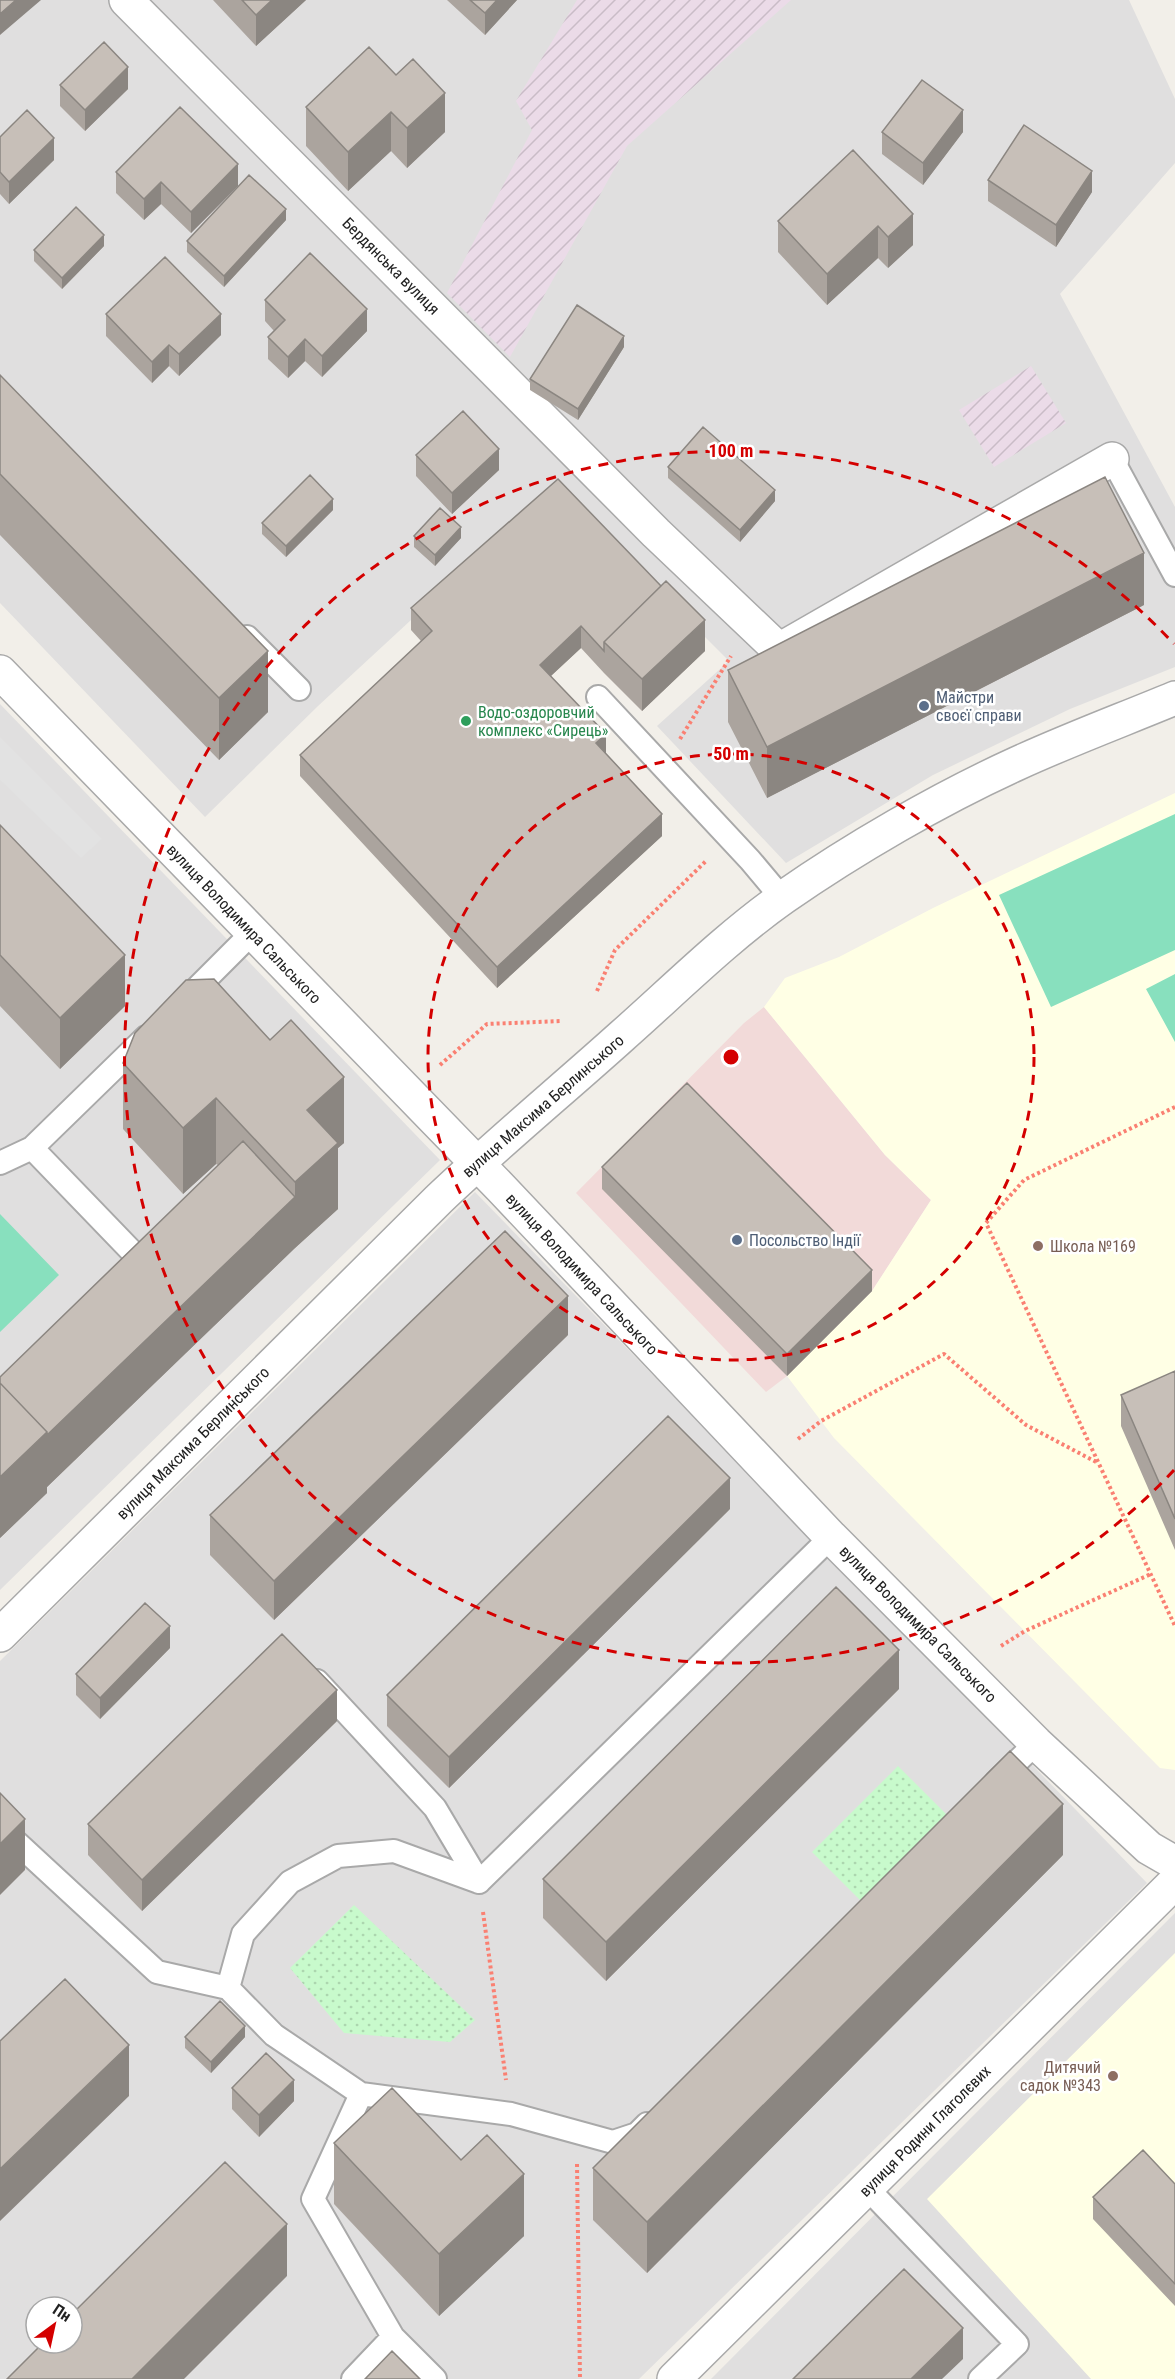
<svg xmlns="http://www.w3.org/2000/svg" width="1175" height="2379" viewBox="0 0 1175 2379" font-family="'Roboto Condensed',sans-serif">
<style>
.residential{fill:#e0dfdf;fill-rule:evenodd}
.commercial{fill:#f2dad9}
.industrial{fill:url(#industrial-furrows)}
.education{fill:#ffffe5}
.park{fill:url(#park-dots)}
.pitch{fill:#88e0be}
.parking{fill:#e2e2e2}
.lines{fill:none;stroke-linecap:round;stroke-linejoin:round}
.service-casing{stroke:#a9a9a9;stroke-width:26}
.minor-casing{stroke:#a9a9a9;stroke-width:36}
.tertiary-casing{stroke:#a9a9a9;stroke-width:36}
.path{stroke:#fa8072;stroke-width:4;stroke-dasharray:3 3;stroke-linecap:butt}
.service{stroke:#fff;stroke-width:22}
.minor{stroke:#fff;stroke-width:33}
.tertiary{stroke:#fff;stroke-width:33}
.wall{fill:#aba49e}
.shaded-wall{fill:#8b8681}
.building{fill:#c7bfb8;stroke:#8b8681;stroke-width:1.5}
.ring{fill:none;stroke:#d40000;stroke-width:3;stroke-dasharray:10 8}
.service-dot{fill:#5c6f8a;stroke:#fff;stroke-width:2}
.leisure-dot{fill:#2e9e5b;stroke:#fff;stroke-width:2}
.education-dot{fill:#8d6e63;stroke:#fff;stroke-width:2}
.labels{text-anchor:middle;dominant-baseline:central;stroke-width:5;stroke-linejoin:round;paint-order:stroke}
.street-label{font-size:16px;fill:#222;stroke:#fff}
.service-label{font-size:16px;fill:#4e5e75;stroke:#fff;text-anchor:start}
.leisure-label{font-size:16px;fill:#27864d;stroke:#fff;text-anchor:start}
.education-label{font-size:16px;fill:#785e54;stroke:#fff;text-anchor:start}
.centre{fill:#d40000;stroke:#fff;stroke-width:3}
.ring-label{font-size:18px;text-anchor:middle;font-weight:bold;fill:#d40000;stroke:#fff;stroke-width:5;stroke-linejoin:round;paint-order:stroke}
</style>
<defs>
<pattern id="industrial-furrows" width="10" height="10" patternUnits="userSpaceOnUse" patternTransform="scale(1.5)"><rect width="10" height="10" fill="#ebdbe8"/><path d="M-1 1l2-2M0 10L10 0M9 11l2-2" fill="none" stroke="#c9bcc7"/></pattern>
<pattern id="park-dots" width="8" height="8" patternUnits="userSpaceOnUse" patternTransform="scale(1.5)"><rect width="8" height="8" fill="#c8facc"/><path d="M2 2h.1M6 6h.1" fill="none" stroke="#acd6af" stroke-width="1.8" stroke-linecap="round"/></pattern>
</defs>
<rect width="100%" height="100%" fill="#f2efe9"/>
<path class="residential" d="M0,0H1129L1175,99V163L1060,294L1175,507V667L1070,709L933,775L786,863L657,726L729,661L555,487L318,706L205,817L0,603Z
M0,704L440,1160L0,1590Z
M475,1192L1147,1883L639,2379H0V1661ZM36,2307H72V2343H36Z
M1175,1913V2379H711Z"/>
<path class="commercial" d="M764,1007L885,1155L931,1200L872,1291L787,1376L766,1392L576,1193L744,1023Z"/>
<path class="industrial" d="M577,0H791L627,146L510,357L447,293L532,130L516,101Z
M1031,366L1066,423L994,467L959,410Z"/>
<path class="education" d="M1175,793V1770L1160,1768L834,1438L787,1376L872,1291L931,1200L885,1155L764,1007L785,978L839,957L933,908Z
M1175,1953V2379H1091L927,2199Z"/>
<path class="park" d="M898,1766L947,1815L861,1901L812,1852Z
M354,1905L475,2020L450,2042L344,2033L290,1968Z"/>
<path class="pitch" d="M1175,814V950L1051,1007L999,895Z
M1175,974V1042L1146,989Z
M0,1214L59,1275L0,1332Z"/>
<path class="parking" d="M0,737L102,839L81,858L0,780Z"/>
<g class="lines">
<defs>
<path id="service" d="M1112,459L1175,575
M247,637L299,689
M598,697L750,860L782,898
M185,1000L252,933
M32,1148L140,1260
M0,1163L32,1148L146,1037
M317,1681L435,1808L479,1882
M996,1782L1036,1743
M0,1827L157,1972L228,1988L274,2035L361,2094L511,2114L613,2142L637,2134L647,2124
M479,1882L831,1537
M228,1988L243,1934L290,1882L338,1856L394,1851L479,1882
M361,2094L313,2199L393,2337L435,2379
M867,2188L1017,2344L980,2379
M353,2379L393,2337"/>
<path id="minor" d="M126,0L656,533L779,650L1112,459
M0,672L501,1188L831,1537L1036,1743L1149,1848L1175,1863"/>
<path id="tertiary" d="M0,1635L439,1199C499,1142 562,1090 622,1036C674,990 727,937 784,897C853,849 939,799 1016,764C1068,740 1122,720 1175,698
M674,2379L1175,1882"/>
</defs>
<use href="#service" class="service-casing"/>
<use href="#minor" class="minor-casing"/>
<use href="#tertiary" class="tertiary-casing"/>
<path class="path" d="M680,739L731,656
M597,991L615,950L707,860
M440,1065L487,1024L562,1021
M1175,1107L1024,1180L986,1223L1175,1626
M798,1439L821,1421L944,1354L1026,1425L1098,1463
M1001,1646L1025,1631L1151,1574
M483,1912L506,2080
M577,2164L580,2379"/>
<use href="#service" class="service"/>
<use href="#minor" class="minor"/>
<use href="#tertiary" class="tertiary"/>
</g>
<path class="wall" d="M213,0H306L256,46Z
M447,0H517L485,35Z
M369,47L445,132L407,168L391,151L348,191L306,146V107Z
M60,85L128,89L85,131L60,106Z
M882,132H963L923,185L882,154Z
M0,137L54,160L9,204L0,194Z
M853,150L913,245L888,268L878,258L827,305L778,252V221Z
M116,172L238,186L191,233L161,204L144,220L116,193Z
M988,180L1092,192L1056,247L988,201Z
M286,220L224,287L187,252V241Z
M104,246L62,289L34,261V250Z
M265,300L367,331L322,377L305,361L288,378L268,359V337L274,331L265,321Z
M106,314L221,335L179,376L169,366L152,383L106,336Z
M624,347L578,420L530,390V379Z
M0,375L268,712L219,760L0,535Z
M416,455L499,470L452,514L416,476Z
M668,467L775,501L740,542L668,478Z
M558,479L705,651L642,711L604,673L581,648L551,676L606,754L662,836L497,988L300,776V755L421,641L411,630V608Z
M333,510L286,557L262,534V523Z
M414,536L461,538L435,566L414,547Z
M1144,605L767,798L728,722V670Z
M0,825L125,1006L60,1069L0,1006Z
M123,1063L344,1143L338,1148V1209L295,1248L47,1487V1493L0,1538V1377L218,1165L216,1164L183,1194L123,1129Z
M602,1167L872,1291L787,1376L602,1189Z
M568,1335L274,1620L210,1555V1515Z
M1175,1371V1550L1121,1426V1395Z
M730,1509L449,1788L387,1726V1695Z
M170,1648L100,1719L76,1695V1674Z
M899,1689L606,1981L543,1918V1879Z
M337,1721L142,1911L88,1855V1824Z
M1063,1855L647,2273L593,2220V2168Z
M185,2037H245L211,2073L185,2048Z
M232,2088L294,2101L259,2137L232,2109Z
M334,2143L524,2236L439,2316L334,2204Z
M1175,2184V2306L1093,2219V2197Z"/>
<path class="shaded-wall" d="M16,0H41L0,35V14Z
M272,0H306L256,46V15Z
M497,0H517L485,35V13Z
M128,67V89L85,131V110Z
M445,93V132L407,168V128Z
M963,110V132L923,185V163Z
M391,112V151L348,191V152Z
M54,138V160L9,204V182Z
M238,164V186L191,233V212Z
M1092,171V192L1056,247V225Z
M161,182V204L144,220V199Z
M286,209V220L224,287V276Z
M913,214V245L888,268V237Z
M878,226V258L827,305V274Z
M104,235V246L62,289V278Z
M367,309V331L322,377V356Z
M221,314V335L179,376V354Z
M624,336V347L578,420V409Z
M305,339V361L288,378V357Z
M169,345V366L152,383V362Z
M499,449V470L452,514V493Z
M775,490V501L740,542V530Z
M333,499V510L286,557V546Z
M461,527V538L435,566V555Z
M1144,553V605L767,798V747Z
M705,620V651L642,711V679Z
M581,626V648L540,686V665Z
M268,651V712L219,760V698Z
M606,734V756L596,743Z
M662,814V836L497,988V967Z
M125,955V1006L60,1069V1018Z
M344,1077V1143L338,1148V1209L295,1248L47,1487V1493L0,1538V1477L295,1197V1182L307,1110Z
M216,1098V1164L183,1194V1128Z
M872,1270V1291L787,1376V1354Z
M568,1296V1335L274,1620V1581Z
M730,1478V1509L449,1788V1757Z
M170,1626V1648L100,1719V1698Z
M899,1650V1689L606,1981V1942Z
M337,1690V1721L142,1911V1880Z
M1063,1804V1855L647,2273V2222Z
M25,1819V1870L0,1895V1844Z
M245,2026V2037L211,2073V2062Z
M129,2045V2096L0,2221V2169Z
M294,2080V2101L259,2137V2115Z
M524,2174V2236L439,2316V2254Z
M287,2224V2276L184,2379H132Z
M963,2328V2359L942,2379H911Z"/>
<path class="building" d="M0,0H16L0,14Z
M242,0H272L256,15Z
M470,0H497L485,13Z
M104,42L128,67L85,110L60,85Z
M369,47L396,75L413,59L445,93L407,128L391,112L348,152L306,107Z
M922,80L963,110L923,163L882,132Z
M180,107L238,164L191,212L161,182L144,199L116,172Z
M27,110L54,138L9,182L0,172V137Z
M1024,125L1092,171L1056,225L988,180Z
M853,150L913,214L888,237L878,226L827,274L778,221Z
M249,175L286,209L224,276L187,241Z
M76,207L104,235L62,278L34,250Z
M310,253L367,309L322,356L305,339L288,357L268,337L285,320L265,300Z
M165,257L221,314L179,354L169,345L152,362L106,314Z
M577,305L624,336L578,409L530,379Z
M0,375L268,651L219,698L0,474Z
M463,411L499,449L452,493L416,455Z
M703,427L775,490L740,530L668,467Z
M310,475L333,499L286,546L262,523Z
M1105,477L1144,553L767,747L728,670Z
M558,479L661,586L604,642V651L581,626L540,665L606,734L596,743L662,814L497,967L300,755L432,631L411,608Z
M440,508L461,527L435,555L414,536Z
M666,581L705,620L642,679L604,642Z
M0,825L125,955L60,1018L0,955Z
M214,979L270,1040L291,1020L344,1077L307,1110L338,1143L295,1182L216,1098L183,1128L123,1063L135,1033L186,980Z
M687,1083L872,1270L787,1354L602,1167Z
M243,1141L295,1197L47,1435V1432L0,1383V1377Z
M505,1231L568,1296L274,1581L210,1515Z
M1175,1371V1519L1121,1395Z
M0,1383L47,1432L0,1477Z
M668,1416L730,1478L449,1757L387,1695Z
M836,1587L899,1650L606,1942L543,1879Z
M145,1603L170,1626L100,1698L76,1674Z
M282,1634L337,1690L142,1880L88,1824Z
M1010,1751L1063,1804L647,2222L593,2168Z
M0,1793L25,1819L0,1844Z
M65,1979L129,2045L0,2169V2041Z
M220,2001L245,2026L211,2062L185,2037Z
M266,2053L294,2080L259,2115L232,2088Z
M392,2088L461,2160L487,2135L524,2174L439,2254L334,2143Z
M1143,2150L1175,2184V2284L1093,2197Z
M225,2162L287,2224L132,2379H7L43,2343H72V2314Z
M904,2269L963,2328L911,2379H793Z
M392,2351L420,2379H365Z"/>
<g class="ring">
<circle cx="731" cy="1057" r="303"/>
<path d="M1174 1470A606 606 0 1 1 1174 644"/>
</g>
<g class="service-dot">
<circle cx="924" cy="706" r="6"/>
<circle cx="737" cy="1240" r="6"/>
</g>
<circle class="leisure-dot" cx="466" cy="721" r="6"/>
<g class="education-dot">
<circle cx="1038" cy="1246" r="6"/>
<circle cx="1113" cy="2076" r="6"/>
</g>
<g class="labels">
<g class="street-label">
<text transform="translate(391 266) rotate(45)">Бердянська вулиця</text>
<text transform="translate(244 924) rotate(46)">вулиця Володимира Сальського</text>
<text transform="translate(543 1106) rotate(-41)">вулиця Максима Берлинського</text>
<text transform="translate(582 1274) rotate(47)">вулиця Володимира Сальського</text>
<text transform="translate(193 1443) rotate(-45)">вулиця Максима Берлинського</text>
<text transform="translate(918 1624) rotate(45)">вулиця Володимира Сальського</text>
<text transform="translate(925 2131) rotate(-45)">вулиця Родини Глаголєвих</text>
</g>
<g class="service-label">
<text x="936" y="697">Майстри<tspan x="936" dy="18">своєї справи</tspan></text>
<text x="749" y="1240">Посольство Індії</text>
</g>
<g class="leisure-label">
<text x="478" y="712">Водо-оздоровчий<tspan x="478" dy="18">комплекс «Сирець»</tspan></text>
</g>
<g class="education-label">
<text x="1050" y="1246">Школа №169</text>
<text x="1101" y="2067" text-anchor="end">Дитячий<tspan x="1101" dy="18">садок №343</tspan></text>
</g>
</g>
<circle cx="731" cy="1057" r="9" class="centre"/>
<g class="ring-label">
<text x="731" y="457">100 m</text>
<text x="731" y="760">50 m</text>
</g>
<g transform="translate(54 2325) rotate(33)"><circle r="28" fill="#ffffff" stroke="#a7a7a7" stroke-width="1.5"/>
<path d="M0-4.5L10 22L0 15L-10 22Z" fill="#d40000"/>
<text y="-9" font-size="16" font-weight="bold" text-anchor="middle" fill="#222222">Пн</text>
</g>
</svg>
